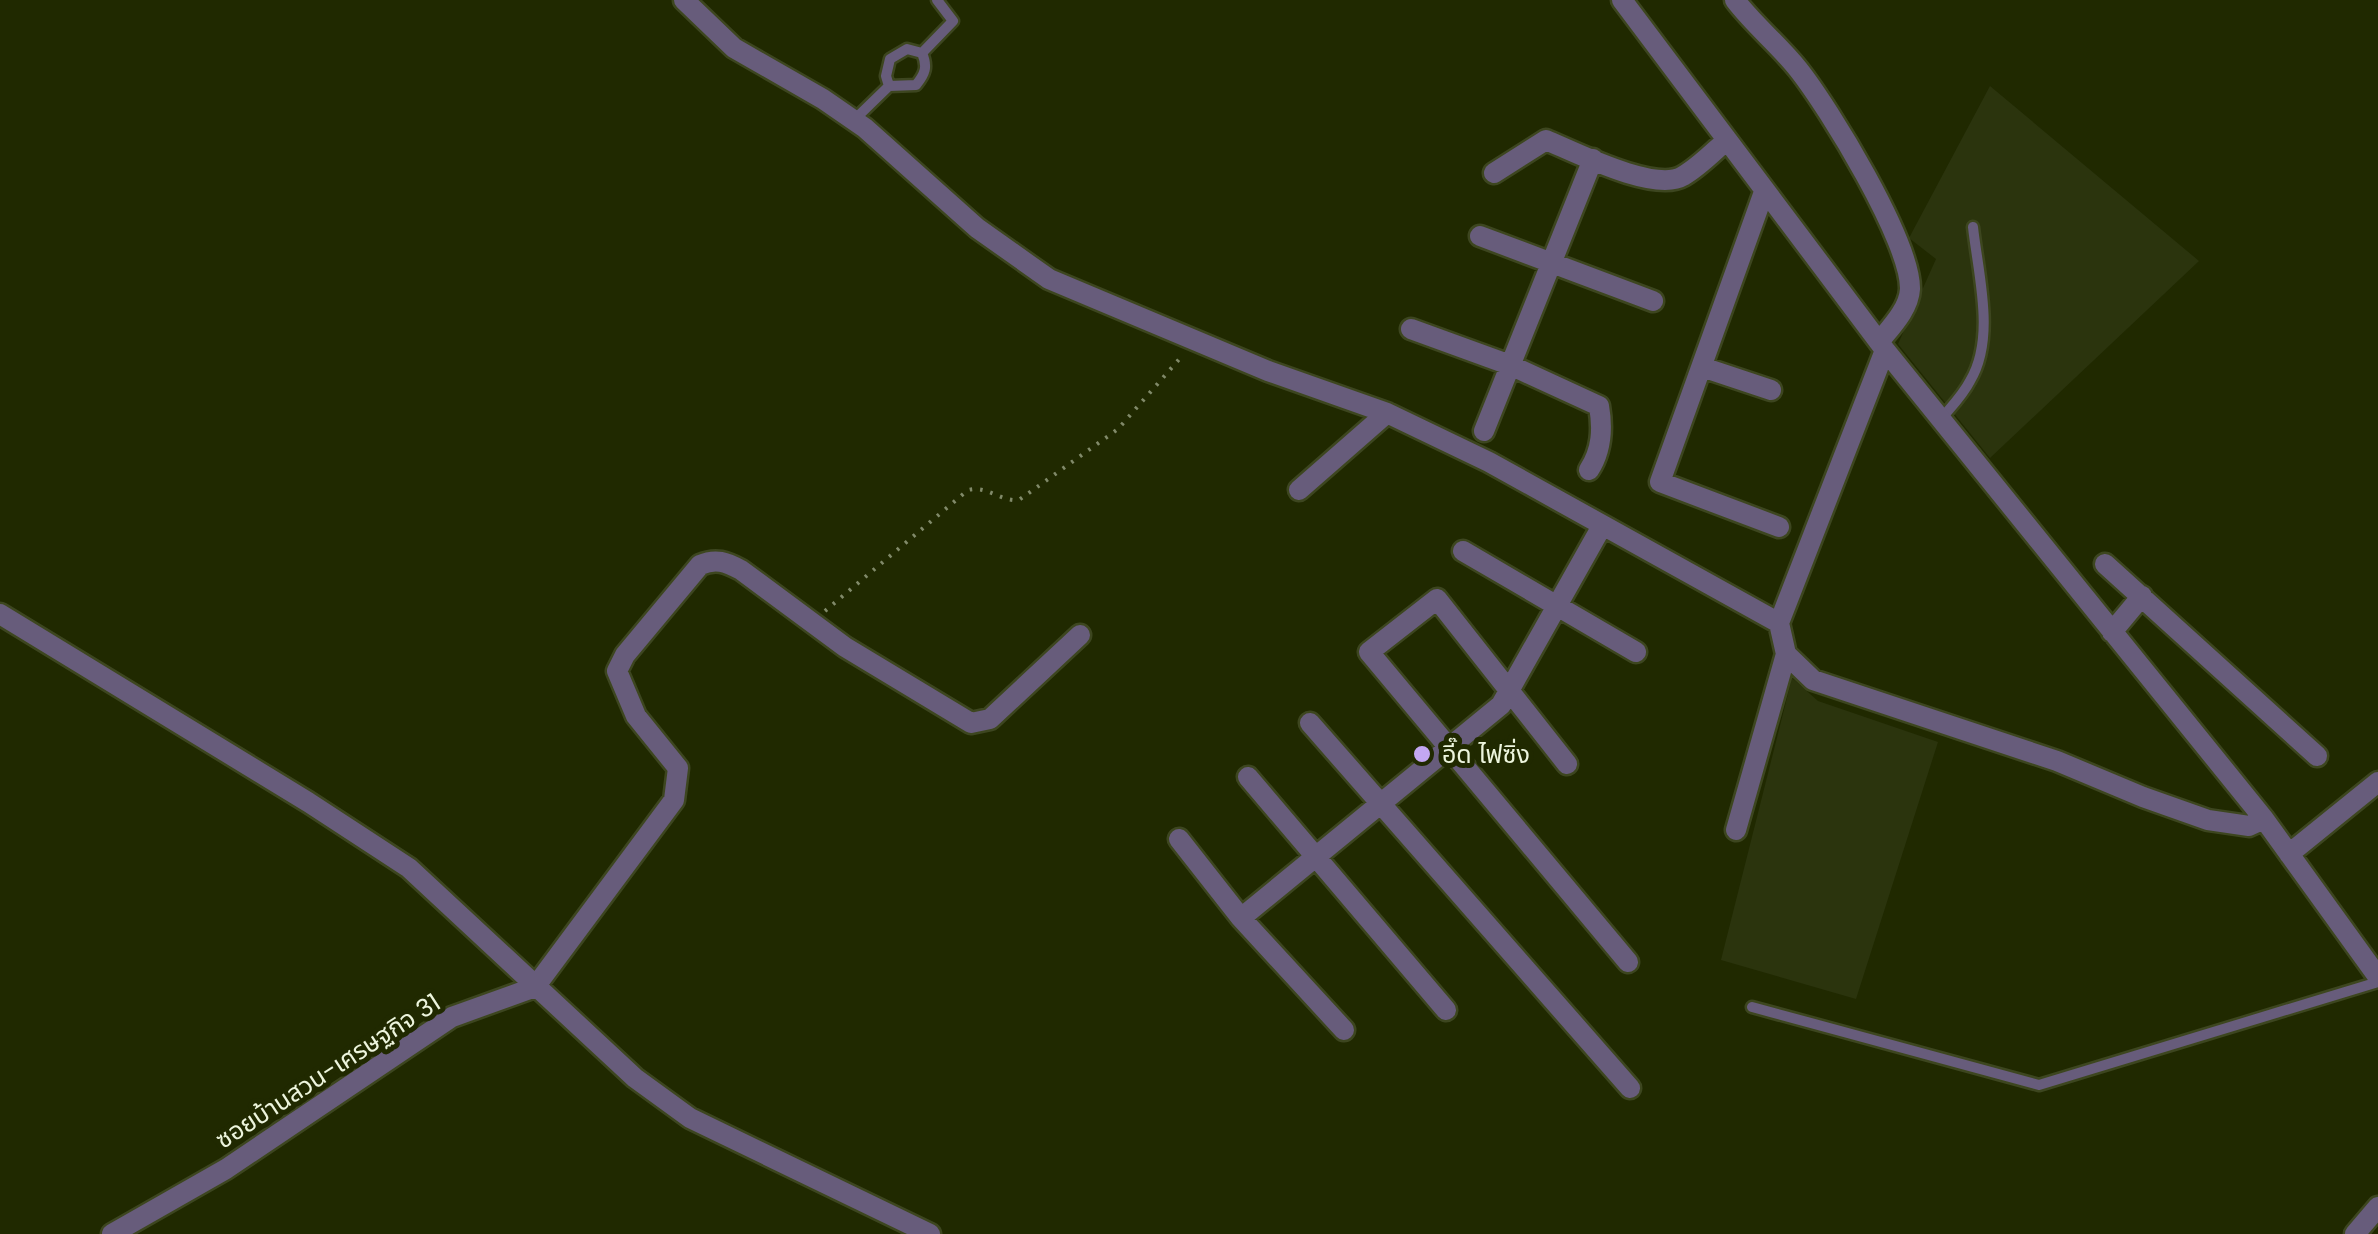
<svg xmlns="http://www.w3.org/2000/svg" width="2378" height="1234" viewBox="0 0 2378 1234" font-family="Poppins,'Noto Sans Thai',sans-serif">
<style>
.built{fill:#2b340d}
.lines{fill:none;stroke-linecap:round;stroke-linejoin:round}
.service-casing{stroke:#3d461f;stroke-width:15}
.minor-casing{stroke:#3d461f;stroke-width:25}
.path{stroke:#818a69;stroke-width:4;stroke-dasharray:2.5 8;stroke-linecap:butt}
.service{stroke:#675c7b;stroke-width:10}
.minor{stroke:#675c7b;stroke-width:20}
.poi-dot{fill:#c3a7f2;stroke:#202900;stroke-width:4}
.labels{text-anchor:middle;dominant-baseline:central;stroke-width:10;stroke-linejoin:round;paint-order:stroke}
.poi-label{font-size:25px;fill:#edf5dd;stroke:#202900;text-anchor:start}
.street-label{font-size:25px;fill:#edf5dd;stroke:#202900}
</style>
<rect width="100%" height="100%" fill="#202900"/>
<path class="built" d="M1990,86L2199,261L1990,458L1898,344L1936,259L1909,238Z
M1792,678L1818,701L1938,742L1856,999L1721,960Z"/>
<g class="lines">
<defs>
<path id="service" d="M889,86L886,76L890,59L907,49L922,53
M854,120L889,86L916,85C925,74 928,67 922,53L953,21L937,0
M1941,419C1951,407 1963,395 1970,381C1996,338 1978,274 1973,227
M1752,1007L2039,1085L2378,982"/>
<path id="minor" d="M684,0L734,48L823,99L865,128L977,228L1049,279L1268,371L1387,413L1489,462L1779,623L1786,654L1813,680L2057,761L2143,797L2208,820L2249,826L2264,819
M1622,0L1885,350L2264,819L2378,977
M1735,0C1754,25 1779,45 1798,69C1829,108 1911,242 1910,289C1909,309 1891,327 1879,342
M1494,173L1546,140C1575,152 1655,193 1683,176C1699,167 1713,152 1727,140
M1764,192L1660,482L1779,527
M1480,236L1653,301
M1411,329L1510,365L1599,406C1603,429 1602,450 1589,470
M1702,367L1771,390
M1484,431L1593,159
M1299,490L1387,413
M1463,551L1636,652
M2105,564L2317,756
M0,614L308,802L409,868L635,1078L690,1118L930,1234
M1779,623L1885,350
M2112,632L2142,596
M1310,723L1630,1088
M1567,764L1437,599L1369,652L1628,962
M1248,777L1446,1010
M1736,830L1786,654
M1179,839L1241,918L1501,705L1602,526
M2289,854L2378,782
M1241,918L1344,1030
M535,987L674,800L678,768L636,716L617,671L625,655L700,565C716,558 726,562 741,570L845,647L971,723L990,719L1080,635
M112,1234L226,1169L452,1017L535,987
M2355,1234L2378,1207"/>
</defs>
<use href="#service" class="service-casing"/>
<use href="#minor" class="minor-casing"/>
<path class="path" d="M825,611L968,490C987,485 1001,502 1019,500L1118,429L1182,356"/>
<use href="#service" class="service"/>
<use href="#minor" class="minor"/>
</g>
<circle class="poi-dot" cx="1422" cy="754" r="10"/>
<g class="labels">
<g class="poi-label">
<text x="1442" y="754">อี๊ด ไฟซิ่ง</text>
</g>
<g class="street-label">
<text transform="translate(328 1071) rotate(-33)">ซอยบ้านสวน-เศรษฐกิจ 31</text>
</g>
</g>
</svg>
